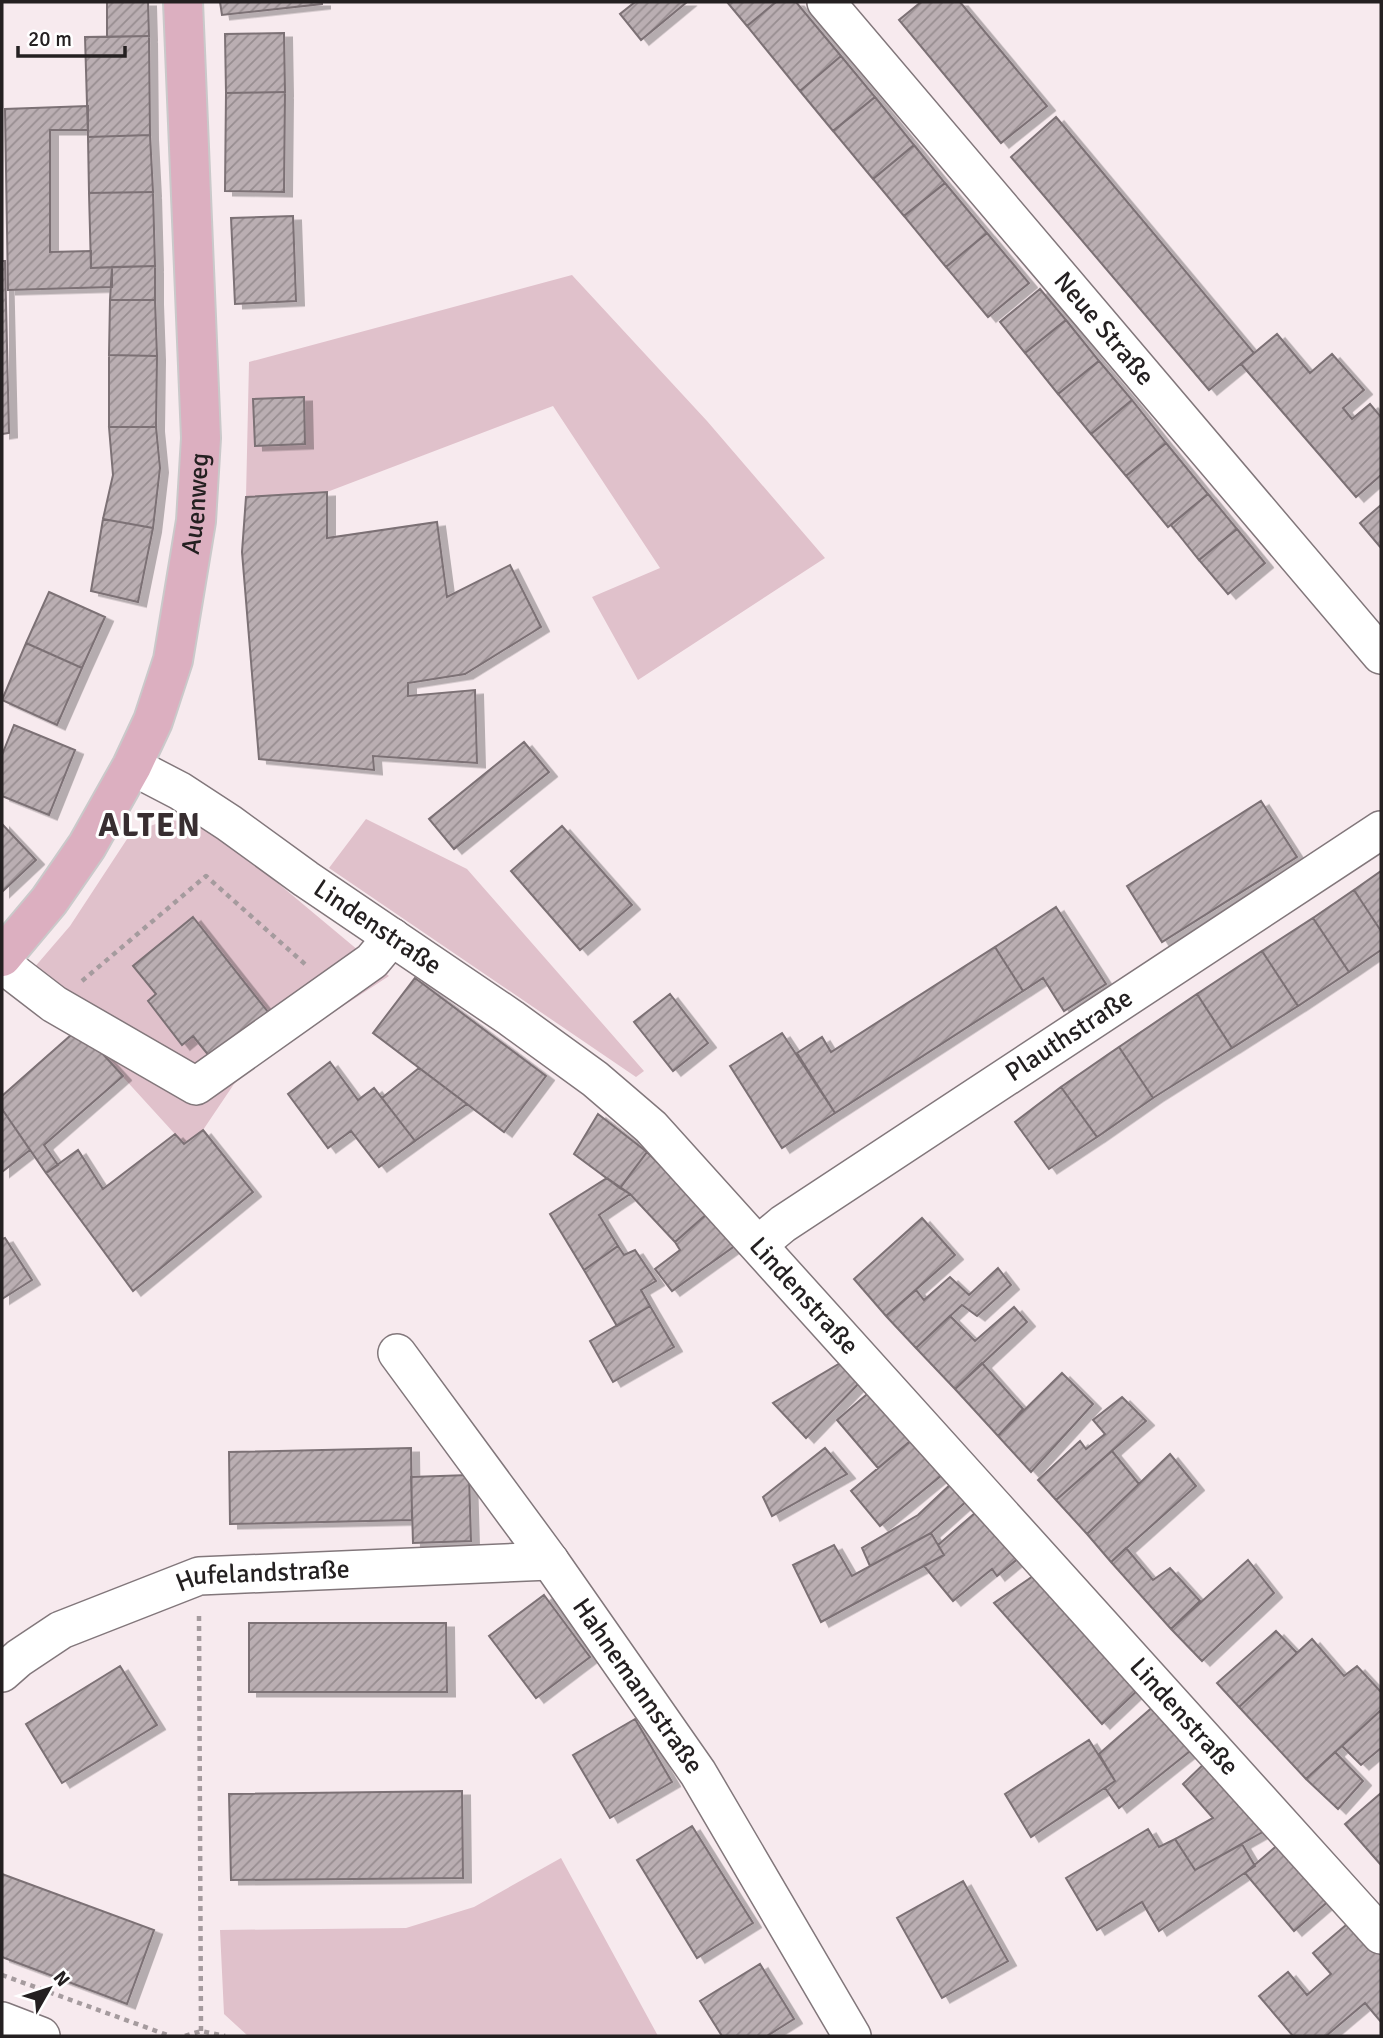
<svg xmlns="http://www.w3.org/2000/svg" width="1383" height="2038" viewBox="0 0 1383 2038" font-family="Signika,sans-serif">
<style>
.green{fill:#e0c1cb}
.building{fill:url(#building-hatch);stroke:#7c7175;stroke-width:2;filter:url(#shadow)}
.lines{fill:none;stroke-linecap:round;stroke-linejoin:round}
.minor-casing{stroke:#82777b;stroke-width:40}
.major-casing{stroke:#cac9ca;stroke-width:42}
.path{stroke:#a59b9e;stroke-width:4.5;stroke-dasharray:5 5;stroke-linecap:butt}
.minor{stroke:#fff;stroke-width:37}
.major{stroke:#dcafc0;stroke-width:38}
.labels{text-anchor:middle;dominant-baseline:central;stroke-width:6;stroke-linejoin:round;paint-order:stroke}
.street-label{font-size:26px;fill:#242021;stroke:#fff}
.district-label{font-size:33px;font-weight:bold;letter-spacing:2px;fill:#382e31;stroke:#fff}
</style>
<defs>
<pattern id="building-hatch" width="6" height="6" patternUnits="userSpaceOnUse" patternTransform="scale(1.75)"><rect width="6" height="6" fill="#baaeb2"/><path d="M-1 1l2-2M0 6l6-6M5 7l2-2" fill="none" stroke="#978d90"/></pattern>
<filter id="shadow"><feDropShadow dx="8" dy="4.5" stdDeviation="0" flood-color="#0004"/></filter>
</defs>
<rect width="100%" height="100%" fill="#f7eaee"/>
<path class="green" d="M572,275L707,421L825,558L638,680L592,597L660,568L553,406L327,492L246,497L249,362Z
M366,819L467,869L644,1071L636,1077L329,868Z
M196,820L226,840L389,976L259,1061L234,1084L203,1130L184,1144L61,1009L27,976L70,926L131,833L164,821Z
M561,1858L658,2036H248L224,2014L220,1930L406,1928L474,1907Z"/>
<path class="building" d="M107,2H148L149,36L107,37Z
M220,2H322V4L222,15Z
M635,2H687L641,40L620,14Z
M727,2H776L747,26Z
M776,2H796L841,56L800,91L747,26Z
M921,2H960L1047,106L1001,143L899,20Z
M284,33L285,92L226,93L225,34Z
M149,36L150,135L88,137L85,37Z
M841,56L875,97L833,131L800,91Z
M285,92L284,192L225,191L226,93Z
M875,97L914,145L873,179L833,131Z
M88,106V130H50V252L91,251V268L112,267V287L8,290L5,109Z
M1056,117L1254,353L1209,390L1011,157Z
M150,135L153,192L89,193L88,137Z
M914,145L945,183L904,216L873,179Z
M945,183L987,233L946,267L904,216Z
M153,192L155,266L91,268L89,193Z
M293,216L296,301L235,304L231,218Z
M987,233L1029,283L988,317L946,267Z
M2,261H5L9,433L2,434Z
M155,266V300H110L112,267Z
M1040,289L1066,320L1025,353L1000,322Z
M110,300H155L157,356L109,355Z
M1066,320L1099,361L1058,394L1025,353Z
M1277,334L1310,373L1332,354L1364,390L1343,408L1352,419L1370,404L1381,417V475L1356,497L1241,364Z
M109,355L157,356L156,427H109Z
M1099,361L1132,400L1091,434L1058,394Z
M304,397L305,444L255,446L253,399Z
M1132,400L1166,443L1126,476L1091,434Z
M109,427H156L160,468L153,528L103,519L113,475Z
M1166,443L1208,494L1168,527L1126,476Z
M327,492V538L437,522L447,597L510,565L541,627L465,674L408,683V696L475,690L477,763L373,756L374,770L259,759L242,552L246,497Z
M1208,494L1237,529L1199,560L1171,525Z
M1381,505V548L1360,523Z
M103,519L153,528L138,602L91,591Z
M1237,529L1265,563L1228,594L1199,560Z
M49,592L105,617L82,668L26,643Z
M26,643L82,668L57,725L2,700Z
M14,725L75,750L49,815L2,796V755Z
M524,742L549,772L454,849L429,819Z
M1261,801L1297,857L1162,942L1127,886Z
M2,824L36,860L2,892Z
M562,826L632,905L580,950L511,871Z
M1381,871V931L1354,890Z
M1354,890L1381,931V950L1349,972L1313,918Z
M1056,907L1106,984L1064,1011L1043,978L1023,991L995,947Z
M193,917L268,1012L210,1057L193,1036L182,1045L148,1001L156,994L133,966Z
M1313,918L1349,972L1298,1006L1262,951Z
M995,947L1023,991L835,1113L797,1053L822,1037L831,1052Z
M1262,951L1298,1006L1232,1048L1197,994Z
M415,978L546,1076L504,1132L373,1033Z
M670,994L708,1043L673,1071L634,1022Z
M1197,994L1232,1048L1153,1098L1119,1047Z
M79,1028L123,1076L44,1145L58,1165L46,1173L2,1109V1096Z
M782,1033L835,1113L782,1148L730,1066Z
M1119,1047L1153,1098L1097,1137L1061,1087Z
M330,1062L358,1100L374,1088L415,1141L379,1167L351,1131L328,1148L288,1094Z
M419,1068L467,1104L415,1141L382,1098Z
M1061,1087L1097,1137L1049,1169L1015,1122Z
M2,1109L30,1150L2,1172Z
M598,1114L647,1152L620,1188L574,1154Z
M203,1130L253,1192L133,1291L46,1173L78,1150L103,1189L175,1134L184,1144Z
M647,1152L708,1213L675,1242L630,1194L620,1188Z
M607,1178L630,1194L599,1215L618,1246L584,1270L550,1214Z
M708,1213L736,1245L672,1291L655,1269L680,1250L675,1242Z
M922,1218L955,1255L886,1316L854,1279Z
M5,1238L32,1280L2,1299V1239Z
M618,1246L624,1255L635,1250L656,1281L641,1290L650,1306L617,1326L584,1270Z
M998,1268L1011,1285L977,1316L962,1305L916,1348L886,1316L916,1290L924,1300L950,1277L969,1295Z
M650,1306L674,1347L613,1382L590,1341Z
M1014,1307L1027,1322L955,1389L916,1348L950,1316L975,1341Z
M847,1359L864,1378L806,1438L773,1403Z
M982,1363L1023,1409L998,1436L955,1389Z
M1062,1373L1093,1404L1031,1472L998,1436Z
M873,1389L914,1438L878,1468L837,1420Z
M1122,1397L1146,1421L1056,1500L1038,1480L1080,1441L1086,1449L1105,1434L1093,1420Z
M914,1438L943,1474L880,1526L851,1491Z
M411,1448L412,1520L230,1524L229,1452Z
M825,1448L847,1474L772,1516L763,1497Z
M1112,1451L1139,1484L1087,1534L1056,1500Z
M1170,1454L1196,1486L1111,1562L1087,1534Z
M469,1475L471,1541L413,1543L411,1477Z
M953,1482L969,1499L931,1533L870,1566L862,1548L918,1515Z
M976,1512L1020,1557L997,1576L992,1569L953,1601L924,1566L944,1555L938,1545Z
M931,1533L944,1555L821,1622L793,1565L834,1545L852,1576Z
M1126,1548L1153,1580L1170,1568L1200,1601L1171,1629L1111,1562Z
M1248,1560L1274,1593L1202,1661L1171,1629Z
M1036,1574L1140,1688L1102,1724L994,1603Z
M544,1595L590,1657L536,1698L489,1636Z
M249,1623H446L447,1692H249Z
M1276,1631L1297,1653L1239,1707L1217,1683Z
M1312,1639L1344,1676L1357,1666L1381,1692V1710L1306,1779L1239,1707Z
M120,1666L157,1725L62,1783L26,1724Z
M1155,1705L1194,1748L1119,1808L1105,1788L1115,1781L1099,1754Z
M1381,1710V1748L1361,1765L1342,1746Z
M635,1719L672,1782L610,1818L573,1755Z
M1089,1740L1115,1781L1031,1837L1005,1794Z
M1335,1752L1363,1781L1338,1809L1306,1779Z
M1207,1761L1268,1829L1195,1870L1175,1839L1213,1818L1183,1784Z
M462,1791L463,1878L231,1880L229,1794Z
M1381,1793V1865L1345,1824Z
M692,1826L753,1923L697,1958L637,1860Z
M1148,1829L1159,1847L1175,1839L1195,1870L1242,1844L1255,1866L1159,1931L1142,1902L1097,1930L1066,1878Z
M1280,1843L1331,1899L1294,1931L1245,1873Z
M2,1874L154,1930L127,2004L2,1957Z
M963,1881L1008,1961L942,1998L897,1918Z
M1352,1920L1381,1955V2022L1365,2003L1326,2036H1293L1259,1996L1288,1972L1307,1995L1331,1974L1313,1953Z
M760,1964L794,2019L767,2036H722L700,2001Z"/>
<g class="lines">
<defs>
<g id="minor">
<path id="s1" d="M826,2L1381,655"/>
<path id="s2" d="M132,766L180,791L229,823L306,879L511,1018L595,1079L651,1127L1381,1935"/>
<path d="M2,964L54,1004L196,1086L372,961L392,937"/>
<path id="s3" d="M759,1244L783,1224L1381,830"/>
<path id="s4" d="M397,1353L550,1561L698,1773L852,2036"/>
<path id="s5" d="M2,1673L19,1658L61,1630L199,1576L550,1561"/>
<path d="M2,2021L41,2036"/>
</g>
<g id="major">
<path id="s6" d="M2,957L49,901L87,846L132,766L153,721L173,660L196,521L201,438L183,2"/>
</g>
</defs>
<use href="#minor" class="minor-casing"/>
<use href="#major" class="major-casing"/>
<path class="path" d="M82,981L206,876L306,965
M199,1616L201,2031
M2,1975L170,2036
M185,2036L201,2031L225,2036"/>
<use href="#minor" class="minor"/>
<use href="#major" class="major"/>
</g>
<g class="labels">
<g class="street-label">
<text stroke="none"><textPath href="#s1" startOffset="429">Neue Straße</textPath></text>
<text stroke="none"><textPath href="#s6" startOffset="504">Auenweg</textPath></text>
<text stroke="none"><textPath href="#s2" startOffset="294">Lindenstraße</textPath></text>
<text stroke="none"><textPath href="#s3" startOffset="374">Plauthstraße</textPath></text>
<text stroke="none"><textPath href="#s2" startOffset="861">Lindenstraße</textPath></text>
<text stroke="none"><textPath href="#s5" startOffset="285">Hufelandstraße</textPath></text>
<text stroke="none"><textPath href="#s4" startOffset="411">Hahnemannstraße</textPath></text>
<text stroke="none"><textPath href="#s2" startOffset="1428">Lindenstraße</textPath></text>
</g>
<g class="district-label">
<text x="150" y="825">ALTEN</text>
</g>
</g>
<rect width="1383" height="2038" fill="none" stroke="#242021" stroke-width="7"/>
<g transform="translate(49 1989) rotate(51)" stroke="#ffffff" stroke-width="5" paint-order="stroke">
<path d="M0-5L12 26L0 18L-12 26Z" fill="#242021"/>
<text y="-10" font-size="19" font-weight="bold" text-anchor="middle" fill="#242021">N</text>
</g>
<path d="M18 46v10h107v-10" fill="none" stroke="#242021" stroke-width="3.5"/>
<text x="28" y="46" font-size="21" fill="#242021" stroke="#ffffff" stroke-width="5" paint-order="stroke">20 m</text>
</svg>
